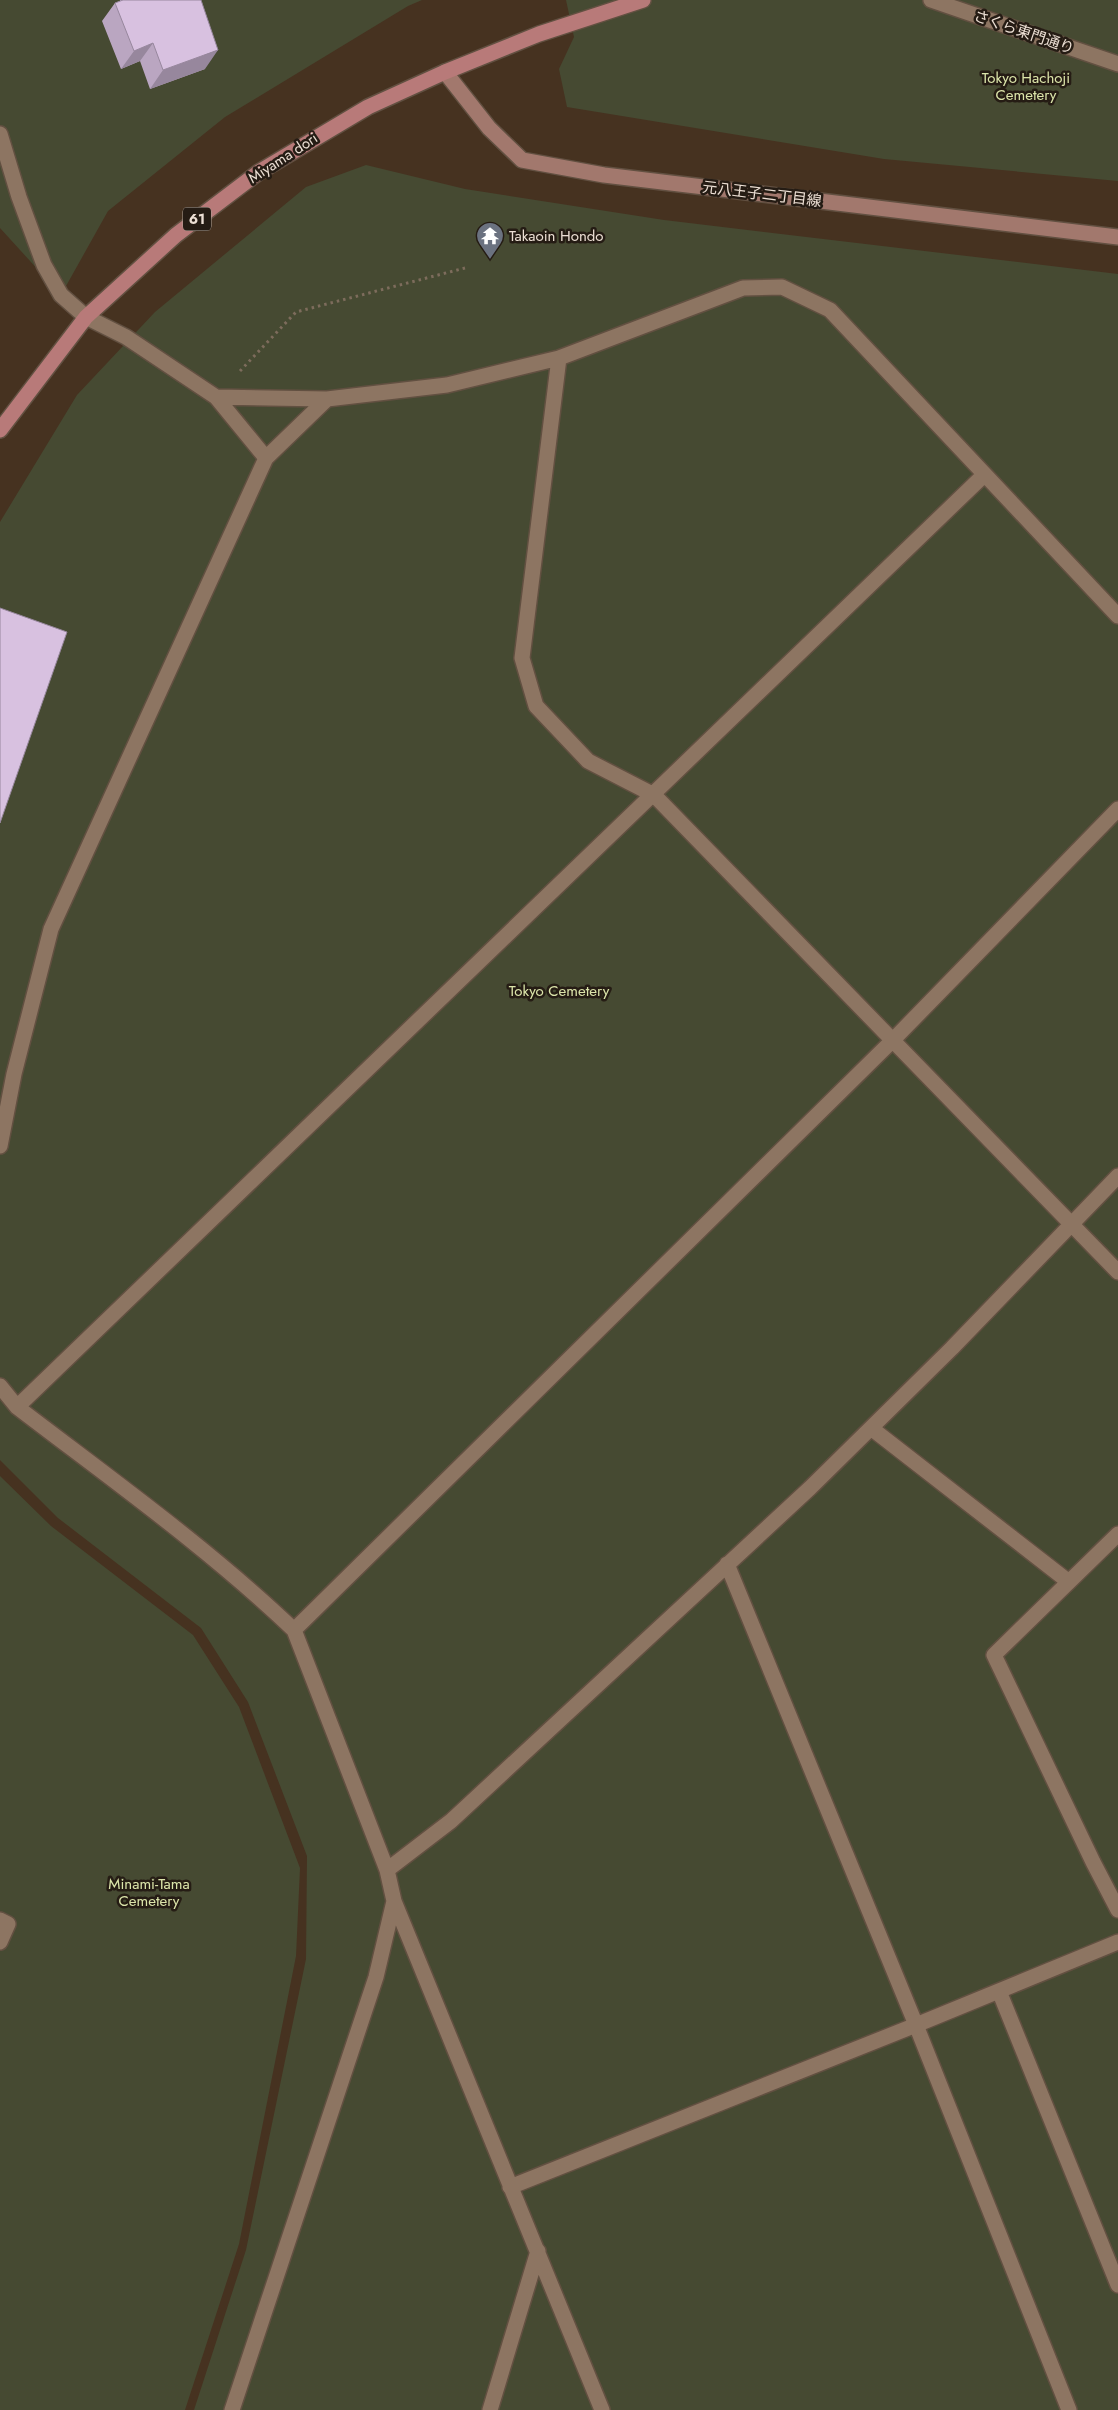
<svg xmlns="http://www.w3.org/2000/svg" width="1118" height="2410" viewBox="0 0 1118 2410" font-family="Jost,'Noto Sans JP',sans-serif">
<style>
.green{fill:#464a32}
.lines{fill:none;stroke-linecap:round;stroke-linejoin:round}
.lane-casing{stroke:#625041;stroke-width:18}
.secondary-casing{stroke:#625041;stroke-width:18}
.primary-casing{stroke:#625041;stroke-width:18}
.path{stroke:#7d6c5c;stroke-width:3;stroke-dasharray:2.5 4;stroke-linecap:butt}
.lane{stroke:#8d7562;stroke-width:15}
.secondary{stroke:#a2786d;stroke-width:15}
.primary{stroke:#b87a79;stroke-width:15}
.wall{fill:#baa6c1}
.shaded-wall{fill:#97879d}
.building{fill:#d8c1e0;stroke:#97879d}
.labels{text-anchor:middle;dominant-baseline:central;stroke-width:5;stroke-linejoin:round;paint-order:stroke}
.shield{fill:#251c14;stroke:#b0a49a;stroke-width:1}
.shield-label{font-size:14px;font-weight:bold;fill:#ecdfd4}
.street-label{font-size:15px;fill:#ecdfd4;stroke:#251c14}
.park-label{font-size:15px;fill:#dce5aa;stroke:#251c14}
.poi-label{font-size:15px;fill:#ecdfd4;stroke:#251c14;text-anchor:start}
</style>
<rect width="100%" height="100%" fill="#463220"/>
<path class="green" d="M0,0H422L408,6L225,117L108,211L61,295L0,228Z
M566,0H1118V181L884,159L567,107L559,69L574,37Z
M366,165L465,189L664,220L1118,274V2410H194L246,2250L306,1959L307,1856L248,1702L201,1628L58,1518L0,1460V522L77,395L155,312L306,187Z
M0,1476L51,1526L193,1635L239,1707L300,1868L296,1956L239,2244L185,2410H0Z"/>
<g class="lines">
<defs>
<path id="lane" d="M931,0L1118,64
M0,134L19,197L44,265L61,295L86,317L126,337L216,397L327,399
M559,358L522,658L536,706L588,761L654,795L1118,1272
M216,397L266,458
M0,1146L14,1074L51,929L266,458L327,399L447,385L559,358L743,288L782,287L830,310L1118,616
M0,1386L17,1407C111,1479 208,1548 294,1630L387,1870L394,1901L376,1977L232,2410
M17,1407L984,475
M871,1428L1069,1582
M1118,1534L994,1655L1093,1862L1118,1910
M727,1564L916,2025L1069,2410
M294,1630L893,1040L1118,809
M387,1870L451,1821L810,1488L952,1348L1118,1176
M394,1901L602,2410
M0,1920L8,1924L0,1942
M999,1991L1118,2285
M510,2187L916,2025L1118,1942
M490,2410L538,2251"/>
<path id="secondary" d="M445,72L489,128L522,160L604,175L1118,237"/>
<path id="primary" d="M0,430L86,317L176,235L259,172L368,107L445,72L539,34L643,0"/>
</defs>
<use href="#lane" class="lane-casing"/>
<use href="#secondary" class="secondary-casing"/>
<use href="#primary" class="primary-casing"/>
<path class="path" d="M240,371L296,312L465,268"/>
<use href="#lane" class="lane"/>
<use href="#secondary" class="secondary"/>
<use href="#primary" class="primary"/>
</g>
<path class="wall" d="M120,0H201L205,69L150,89L140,61L121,69L102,21L115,3L120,1Z"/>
<path class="shaded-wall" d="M153,43L140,61L121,69L134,51Z
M218,50L205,69L150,89L163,70Z"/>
<path class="building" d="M123,0H201L218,50L163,70L153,43L134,51L115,3Z
M0,608L67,632L0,823Z"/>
<defs>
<symbol id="temple-pin" viewBox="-11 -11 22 30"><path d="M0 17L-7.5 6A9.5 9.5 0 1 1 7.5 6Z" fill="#6b7280" stroke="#251c14"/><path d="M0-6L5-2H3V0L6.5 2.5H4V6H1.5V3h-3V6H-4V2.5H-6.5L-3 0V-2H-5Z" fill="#fff"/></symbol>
</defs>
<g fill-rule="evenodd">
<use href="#temple-pin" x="474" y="220" width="32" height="43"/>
</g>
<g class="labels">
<rect class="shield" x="183" y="207.5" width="28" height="23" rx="4"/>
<g class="shield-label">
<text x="197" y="219">61</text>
</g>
<g class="street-label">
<text transform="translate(1024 32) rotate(19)">さくら東門通り</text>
<text transform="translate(283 158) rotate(-33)">Miyama dori</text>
<text transform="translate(762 194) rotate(7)">元八王子二丁目線</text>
</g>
<g class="park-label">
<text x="1026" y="78">Tokyo Hachoji<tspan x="1026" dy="17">Cemetery</tspan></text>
<text x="559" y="991">Tokyo Cemetery</text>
<text x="149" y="1884">Minami-Tama<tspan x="149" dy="17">Cemetery</tspan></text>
</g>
<g class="poi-label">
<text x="509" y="236">Takaoin Hondo</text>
</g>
</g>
</svg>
